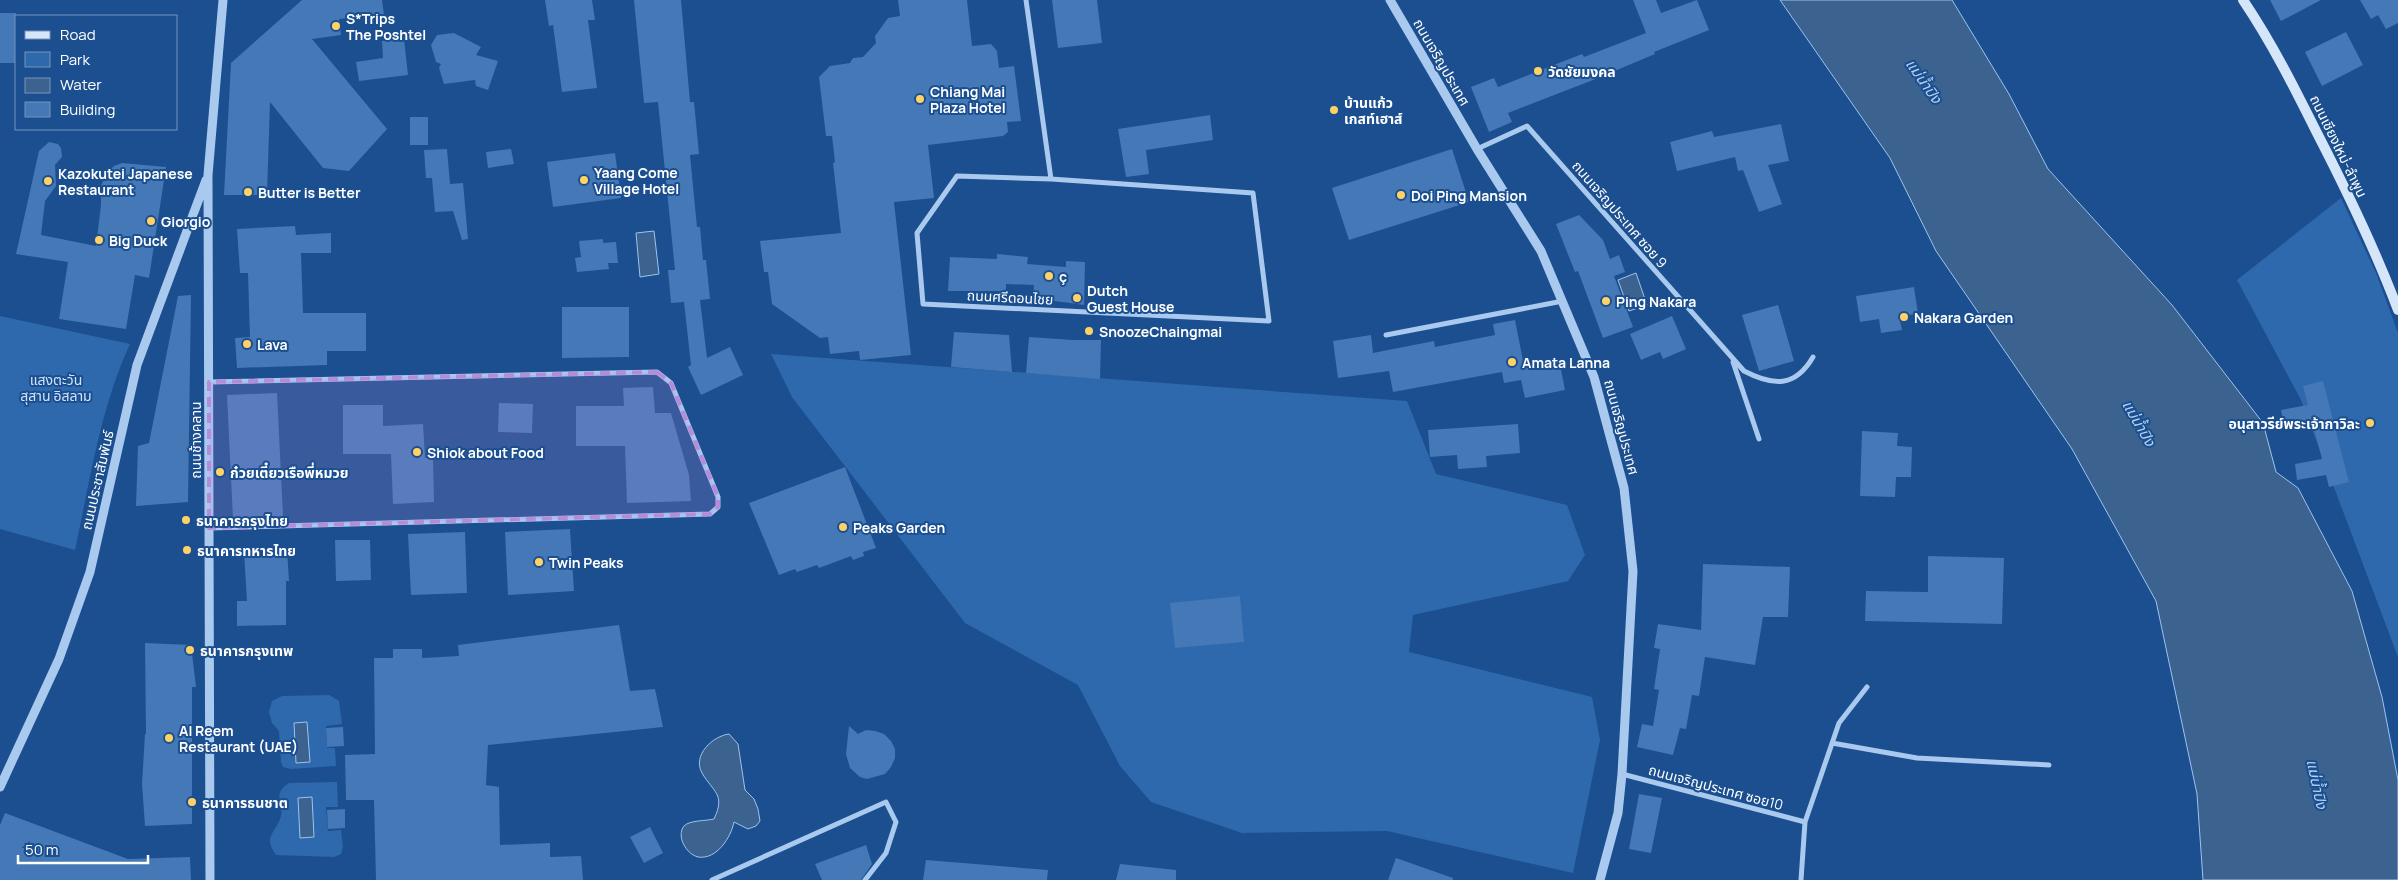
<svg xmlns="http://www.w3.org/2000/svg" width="2398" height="880" viewBox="0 0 2398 880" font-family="Manrope,'Noto Sans Thai',sans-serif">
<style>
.green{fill:#2e69ad}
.water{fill:#3c6290;stroke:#9cc4f0}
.building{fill:#4478b7}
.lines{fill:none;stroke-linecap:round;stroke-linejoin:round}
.minor{stroke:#a9c9ee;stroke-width:5}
.tertiary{stroke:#a9c9ee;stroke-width:9}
.secondary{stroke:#d6e6fa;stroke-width:10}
.marked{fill:#b68bdc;fill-opacity:0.2;stroke:#b68bdc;stroke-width:4;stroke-dasharray:10 6;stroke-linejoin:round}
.poi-dot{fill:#ffd166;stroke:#1b4f8f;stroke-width:2}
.labels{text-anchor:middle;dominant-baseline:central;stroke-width:4;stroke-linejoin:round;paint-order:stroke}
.poi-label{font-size:14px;font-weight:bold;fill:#fff;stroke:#1b4f8f;text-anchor:start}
.street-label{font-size:14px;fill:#fff;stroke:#1b4f8f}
.park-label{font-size:14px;fill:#cfe3fa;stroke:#1b4f8f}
.water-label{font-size:15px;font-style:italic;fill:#b5d3f5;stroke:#1b4f8f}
</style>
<rect width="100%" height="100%" fill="#1b4f8f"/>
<path class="green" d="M2341,198L2376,273L2398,333V657L2301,400L2237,280Z
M0,316L130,344C100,409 90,481 75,550L0,529Z
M771,354L1407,401L1436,474L1567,505L1585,555L1568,581L1413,615L1409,652L1592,697L1600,740L1573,873L1387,831L1242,833L1151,802L1120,766L1078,685L965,623L792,397Z
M329,695L339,701L342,724L326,726L327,748H335L336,766L291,769L283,767L281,762L279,731L272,723L269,712L272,701L282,696Z
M337,782L338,807H326L328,831L341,830L343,847L341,854L334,857L276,855C263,836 274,835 280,819C286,805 270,795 289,783Z"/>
<path class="water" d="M1780,0H1952L2009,94L2048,169L2172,305L2263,423L2276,472L2298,488L2352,591L2382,697L2398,780V880H2203L2197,794L2156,601L2072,449L1936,251L1890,158Z
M654,231L659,274L640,277L636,233Z
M1636,273L1647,305L1629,311L1618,280Z
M307,722L310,762L296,763L294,723Z
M729,734L738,744L745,790L754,799L758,809L760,821L756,826L748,829L734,822C731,837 717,860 698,857C686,854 676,836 684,826C690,820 706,821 714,819C726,794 713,792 702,773C692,755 713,736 729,734Z
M312,797L314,837L300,838L298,798Z"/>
<path class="building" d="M302,0H382L384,15L339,19L341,35L312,39L387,129L349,171L323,168L270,102L267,195H224L231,63Z
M545,0H592L595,20H588L597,88L562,92L553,25L549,26Z
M634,0H681L690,102H694L699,154L690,155L697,227H700L703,260H706L710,299L700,300L707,358L730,347L743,375L701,395L688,367L691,365L684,302L671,303L668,270H675L658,102L644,103Z
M898,0H967L972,46L991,44L997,51L999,68L1014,66L1021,121L1007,122L1008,132L1003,136L928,145L934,198L894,202L911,355L860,360L859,351L830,354L828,337L820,338L772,304L768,272H764L760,241L841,233L833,163L835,162L832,136H826L819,77L830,66L850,63L853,58L863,57L876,43L875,36L888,18L900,16Z
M1052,0H1097L1102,43L1058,48Z
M1633,0H1656L1661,13L1697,0L1709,30L1654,52L1655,54L1593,80L1508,113L1512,122L1489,132L1471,87L1494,78L1498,87L1582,54L1584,57L1646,33Z
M2270,0H2321L2281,21Z
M2360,0H2398V23L2386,29L2378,15L2371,19Z
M0,13H16V63H0Z
M2346,32L2363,65L2322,86L2305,52Z
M454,33L481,47L476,55L498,61L488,90L476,86L475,80L444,84L439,68L441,64L436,62L431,45L437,35Z
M404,39L408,75L359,81L356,62L383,58L382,41Z
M1210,115L1213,140L1146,150L1149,174L1126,177L1118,129Z
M410,117H428V145H410Z
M1781,124L1789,161L1768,165L1782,204L1759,212L1743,170L1738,171L1735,157L1677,171L1670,142L1712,131L1714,137Z
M49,142L58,144L61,148L62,157L55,165L56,186L45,201L41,235L96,246L101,205V186L106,174L114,166L122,163L166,167L149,278L135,275L126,329L59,319L68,262L16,254L39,151Z
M447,149L450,184L463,183L468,239L462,240L453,211L435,212L432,178H426L424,150Z
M511,149L514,164L488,168L486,152Z
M1452,149L1469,202L1349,240L1332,188Z
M615,153L621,198L553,207L547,162Z
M1579,215L1603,240L1610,259L1619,255L1625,272L1614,276L1633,327L1603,338L1578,271L1575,272L1556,224Z
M295,226L296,235L331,233V253H301L303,313H366V351H327V365L237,368L235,338L250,337L248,273H240L237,229Z
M603,239V243L616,242L618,263H608L609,269L577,272L575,258L581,257L579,241Z
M997,254L1028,257L1027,264L1066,267V261L1085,262L1084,305L1033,298L1034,285L1006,284V291H948L950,257L997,259Z
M1914,287L1918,314L1899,316L1902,330L1881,333L1879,319L1860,322L1856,296Z
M191,295L188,502L136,506L138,446L149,443L178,296Z
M1778,305L1794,361L1759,371L1742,315Z
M562,307H629V357L562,358Z
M1672,316L1686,349L1663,359L1660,352L1641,360L1630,334Z
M1515,320L1524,366L1559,359L1565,390L1525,398L1521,380L1504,383L1502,372L1393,392L1389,371L1338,378L1333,341L1371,335L1373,353L1434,341L1435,347L1495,335L1493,324Z
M954,332L1009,335L1012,372L951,367Z
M1029,337L1073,340H1101L1100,379L1026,373Z
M2323,381L2349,482L2329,487L2326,475L2297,480L2295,464L2322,459L2312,421L2284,425L2281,410L2308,405L2303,386Z
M653,387L655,413H671L689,475L691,501L627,503L625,446H576V406H624L623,388Z
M277,393L283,516L233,519L227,395Z
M499,403L533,404L532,433L498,432Z
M343,405H383V426L423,424L425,458L433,457L434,502L393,504L391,454H343Z
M1518,424L1520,453L1486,456L1487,467L1458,469L1457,455L1430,457L1428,430Z
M1862,431L1898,433L1897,446L1912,447L1911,477H1896L1895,497L1860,496Z
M845,467L876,548L863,552L864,556L853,560L851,556L819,568L817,565L797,572L795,569L779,575L749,503Z
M570,529L574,591L508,595L505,532Z
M465,532L467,593L411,595L408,534Z
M335,540H370L371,580L336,581Z
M287,549L289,581H286V625L237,626V601H247L244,552Z
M1928,556L2004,558L2002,624L1865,621L1866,591L1928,592Z
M1703,564L1790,567L1788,617H1763L1755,665L1705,657L1699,696L1692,695L1686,729L1680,728L1673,755L1637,747L1642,724L1653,726L1659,690L1654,689L1660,649L1654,648L1658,624L1701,630Z
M1240,596L1244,642L1175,648L1170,603Z
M619,625L630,691L655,689L663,727L488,745L486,785L499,787L500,845L550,843V857L581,856L583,880H376L374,800H346L345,755L375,754L374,658H393V649H422V658L459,656L458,645Z
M145,643L191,645L196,687H192V824L145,826L142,784L145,734H146Z
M849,726L858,734L866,730L875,731L884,734L891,741L895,749V758L891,767L885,774L867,779L860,777L850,768L846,754Z
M343,727L344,746L327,747L326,728Z
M1639,794L1662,798L1651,853L1629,849Z
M345,809V828L328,829L327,810Z
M5,813L128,859L190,857L191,880H0V825Z
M650,827L663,853L644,863L630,837Z
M866,845L872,864L861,880H822L815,864Z
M1396,858L1453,878V880H1388Z
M926,860L1048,870L1047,880H923Z
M1120,864L1176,870V880H1116Z"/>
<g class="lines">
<path class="minor" d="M1026,0L1051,179
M1477,149L1527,126L1744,371C1773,386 1795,388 1813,357
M957,176L1051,179L1253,193L1269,321L923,304L917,233Z
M1386,335L1563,301
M1733,362L1759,439
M209,382L657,372L671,383L718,497V507L710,514L209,528
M1832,743L1917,758L2049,765
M1622,774L1805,822
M712,880L886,802L896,822L886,853L865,880
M1801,880L1805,822L1839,723L1867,687"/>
<path class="tertiary" d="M1390,0L1477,149L1541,251L1594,377L1624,488L1633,571L1622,774L1618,813L1600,880
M0,787L59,659L90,572L137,365L206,180
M210,880L208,175L223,0"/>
<path class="secondary" d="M2243,0C2272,43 2294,87 2317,133C2347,191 2375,249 2398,310"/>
</g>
<path class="marked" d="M657,372L671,383L718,497V507L710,514L209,528V382Z"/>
<g class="poi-dot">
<circle cx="336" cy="26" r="5"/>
<circle cx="1538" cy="71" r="5"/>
<circle cx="920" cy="99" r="5"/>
<circle cx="1334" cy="110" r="5"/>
<circle cx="584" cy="180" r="5"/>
<circle cx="48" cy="181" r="5"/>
<circle cx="248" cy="192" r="5"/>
<circle cx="1401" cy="195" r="5"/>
<circle cx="151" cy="221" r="5"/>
<circle cx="99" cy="240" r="5"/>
<circle cx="1049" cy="276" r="5"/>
<circle cx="1077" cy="298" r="5"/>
<circle cx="1606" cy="301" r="5"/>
<circle cx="1904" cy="317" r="5"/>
<circle cx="1089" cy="331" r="5"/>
<circle cx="247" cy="344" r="5"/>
<circle cx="1512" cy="362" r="5"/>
<circle cx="2370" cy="423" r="5"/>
<circle cx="417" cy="452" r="5"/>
<circle cx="220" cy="472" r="5"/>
<circle cx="186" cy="520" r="5"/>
<circle cx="843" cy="527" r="5"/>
<circle cx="187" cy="550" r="5"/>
<circle cx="539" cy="562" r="5"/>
<circle cx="190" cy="650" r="5"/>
<circle cx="169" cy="738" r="5"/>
<circle cx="192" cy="802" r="5"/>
</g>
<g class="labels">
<g class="poi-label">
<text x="346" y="18">S*Trips<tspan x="346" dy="16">The Poshtel</tspan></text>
<text x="1548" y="71">วัดชัยมงคล</text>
<text x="930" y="91">Chiang Mai<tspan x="930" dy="16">Plaza Hotel</tspan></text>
<text x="1344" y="102">บ้านแก้ว<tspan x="1344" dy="16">เกสท์เฮาส์</tspan></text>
<text x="594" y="172">Yaang Come<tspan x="594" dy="16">Village Hotel</tspan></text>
<text x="58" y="173">Kazokutei Japanese<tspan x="58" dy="16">Restaurant</tspan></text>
<text x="258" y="192">Butter is Better</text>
<text x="1411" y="195">Doi Ping Mansion</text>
<text x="161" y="221">Giorgio</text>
<text x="109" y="240">Big Duck</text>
<text x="1059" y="276">ç</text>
<text x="1087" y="290">Dutch<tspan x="1087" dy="16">Guest House</tspan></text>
<text x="1616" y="301">Ping Nakara</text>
<text x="1914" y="317">Nakara Garden</text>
<text x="1099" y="331">SnoozeChaingmai</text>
<text x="257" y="344">Lava</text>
<text x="1522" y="362">Amata Lanna</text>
<text x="2360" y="423" text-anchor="end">อนุสาวรีย์พระเจ้ากาวิละ</text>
<text x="427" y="452">Shiok about Food</text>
<text x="230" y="472">ก๋วยเตี๋ยวเรือพี่หมวย</text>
<text x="196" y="520">ธนาคารกรุงไทย</text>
<text x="853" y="527">Peaks Garden</text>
<text x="197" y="550">ธนาคารทหารไทย</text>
<text x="549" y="562">Twin Peaks</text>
<text x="200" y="650">ธนาคารกรุงเทพ</text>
<text x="179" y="730">Al Reem<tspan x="179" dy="16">Restaurant (UAE)</tspan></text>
<text x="202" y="802">ธนาคารธนชาต</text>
</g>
<g class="street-label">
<text transform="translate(1442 62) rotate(60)">ถนนเจริญประเทศ</text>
<text transform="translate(2339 146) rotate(64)">ถนนเชียงใหม่-ลำพูน</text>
<text transform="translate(1620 214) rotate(49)">ถนนเจริญประเทศ ซอย 9</text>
<text transform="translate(1010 297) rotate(3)">ถนนศรีดอนไชย</text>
<text transform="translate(1622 427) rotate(75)">ถนนเจริญประเทศ</text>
<text transform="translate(195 440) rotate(-90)">ถนนช้างคลาน</text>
<text transform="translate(97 480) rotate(-77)">ถนนประชาสัมพันธ์</text>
<text transform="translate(1716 787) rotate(15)">ถนนเจริญประเทศ ซอย10</text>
</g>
<g class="park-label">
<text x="56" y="379">แสงตะวัน<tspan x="56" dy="16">สุสาน อิสลาม</tspan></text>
</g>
<g class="water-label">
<text transform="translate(1924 81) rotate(55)">แม่น้ำปิง</text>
<text transform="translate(2139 423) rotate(60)">แม่น้ำปิง</text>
<text transform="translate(2317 784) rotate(78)">แม่น้ำปิง</text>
</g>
</g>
<rect x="15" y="15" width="162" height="115" fill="#1b4f8f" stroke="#7695bc"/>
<rect x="25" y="31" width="25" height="8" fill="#d6e6fa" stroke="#7695bc"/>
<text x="60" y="40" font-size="15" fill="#ffffff">Road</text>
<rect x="25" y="52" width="25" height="15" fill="#2e69ad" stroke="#7695bc"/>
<text x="60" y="65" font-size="15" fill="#ffffff">Park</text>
<rect x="25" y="78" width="25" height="15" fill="#3c6290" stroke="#7695bc"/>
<text x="60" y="90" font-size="15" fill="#ffffff">Water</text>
<rect x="25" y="102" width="25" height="15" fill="#4478b7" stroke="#7695bc"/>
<text x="60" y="115" font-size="15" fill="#ffffff">Building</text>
<path d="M18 855v8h130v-8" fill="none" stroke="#ffffff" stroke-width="2.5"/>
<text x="25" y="855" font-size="15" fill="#ffffff" stroke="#1b4f8f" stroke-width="4" paint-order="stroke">50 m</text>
</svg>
